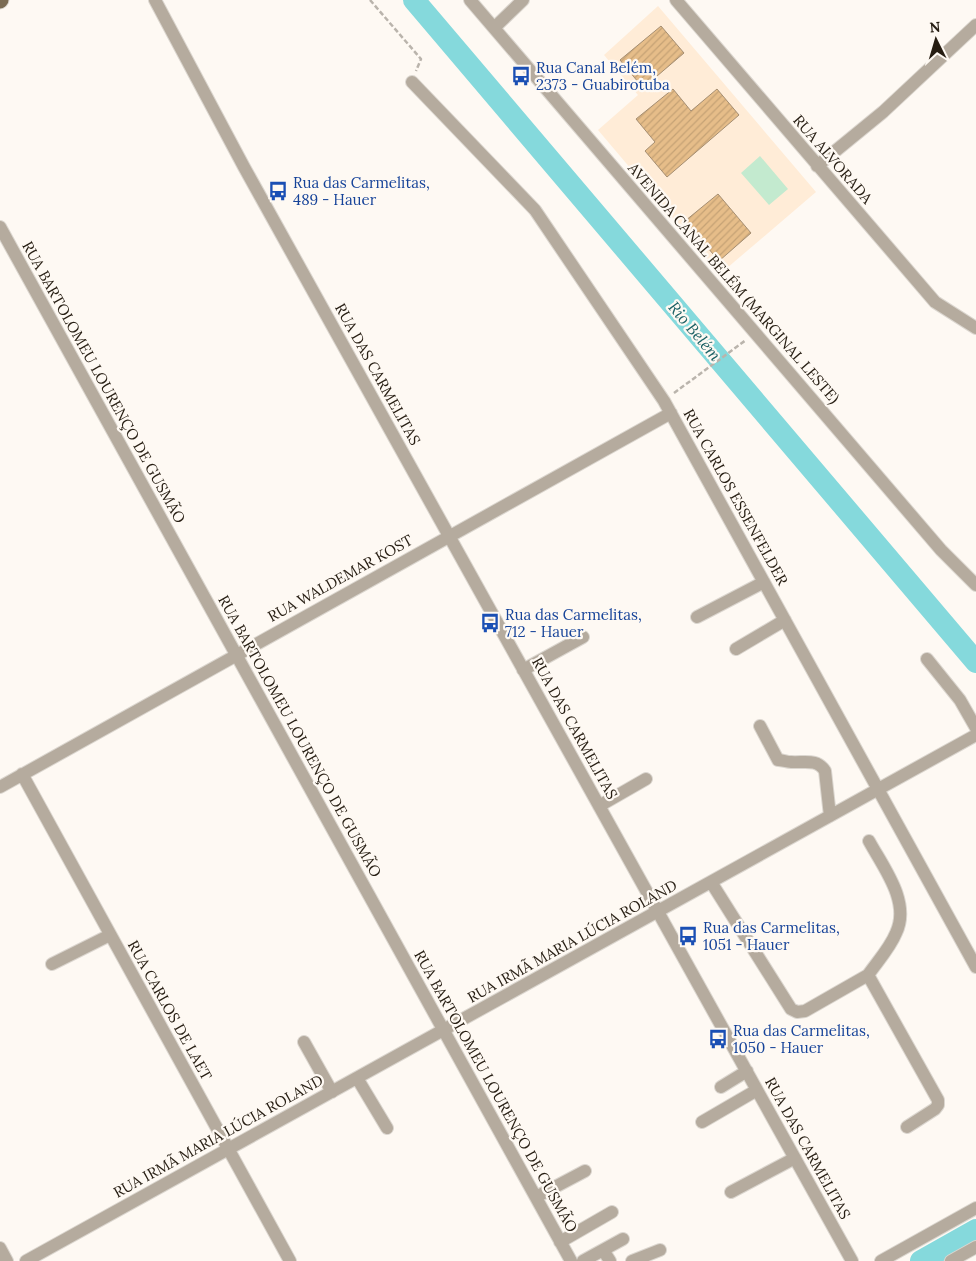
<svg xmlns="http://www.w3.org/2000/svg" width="976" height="1261" viewBox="0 0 976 1261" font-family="Lora,serif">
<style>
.built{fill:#ffecd7}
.grass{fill:#c3eacf}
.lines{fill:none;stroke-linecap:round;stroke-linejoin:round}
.river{stroke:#85d9dc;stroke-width:22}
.building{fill:url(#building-hatch);stroke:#a58e72}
.minor-casing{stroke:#dbd6cf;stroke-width:14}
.major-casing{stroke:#dbd6cf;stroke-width:17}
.path{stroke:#bab4ac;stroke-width:2.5;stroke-dasharray:5 2.5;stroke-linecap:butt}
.minor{stroke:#b5ab9e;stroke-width:12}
.major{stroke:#7b6b53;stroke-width:15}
.labels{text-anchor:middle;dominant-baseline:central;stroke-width:4.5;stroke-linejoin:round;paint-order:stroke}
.transit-label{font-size:15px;fill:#164399;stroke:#fef9f3;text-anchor:start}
.street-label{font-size:15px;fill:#261d12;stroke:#fef9f3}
.water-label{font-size:16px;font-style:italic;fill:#1b6164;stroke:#fef9f3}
</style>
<defs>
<pattern id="building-hatch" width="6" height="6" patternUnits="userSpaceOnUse" patternTransform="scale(1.25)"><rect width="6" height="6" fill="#e6bd89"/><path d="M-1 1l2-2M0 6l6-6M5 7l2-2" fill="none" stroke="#c5a275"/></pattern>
</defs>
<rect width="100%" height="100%" fill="#fef9f3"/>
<path class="built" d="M658,6L816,192L720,274L598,130L638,95L604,55Z"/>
<path class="grass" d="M760,156L788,189L769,205L741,173Z"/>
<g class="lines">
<path class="river" d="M414,0L976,662
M921,1261L976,1230"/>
</g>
<path class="building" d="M661,26L684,53L643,88L620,60Z
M673,89L691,111L717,89L739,115L667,177L645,151L655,142L636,119Z
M718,194L751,233L719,261L685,221Z"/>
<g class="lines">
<defs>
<path id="minor" d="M155,0L244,167L852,1261
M470,0L941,550L976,585
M676,0L935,302L976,328
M494,28L523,0
M412,82L535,210L664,401L976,967
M817,166L883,112L976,25
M0,227L571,1261
M697,617L764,582
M736,649L785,620
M927,659L960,700L976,728
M523,670L583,637
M760,726L778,760C782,760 787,762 791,762C804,763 817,758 825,771L830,816
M22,774L290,1261
M0,787L671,413
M599,806L646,779
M711,882L791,1009L797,1012L805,1011L868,975L938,1100V1105L935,1109L907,1127
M52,964L110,935
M868,975C877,962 890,948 896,933C911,902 883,867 869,841
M304,1042L332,1092
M357,1078L387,1128
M721,1087L747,1071
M702,1122L757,1090
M731,1192L795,1158
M536,1197L585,1171
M560,1242L612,1212
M0,1248L7,1261
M603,1250L610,1261
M26,1261L976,735
M583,1261L623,1239
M632,1261L660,1250
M881,1261L976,1208
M951,1261L976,1247"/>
<path id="major" d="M0,1L1,0"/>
</defs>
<use href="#minor" class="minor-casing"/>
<use href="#major" class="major-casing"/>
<path class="path" d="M370,0L421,59L416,71
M674,393L746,340"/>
<use href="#minor" class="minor"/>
<use href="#major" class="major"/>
</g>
<defs>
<symbol id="bus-bare" viewBox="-9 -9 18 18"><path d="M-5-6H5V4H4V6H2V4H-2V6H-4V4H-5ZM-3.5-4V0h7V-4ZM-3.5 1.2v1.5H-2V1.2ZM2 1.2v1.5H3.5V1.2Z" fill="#1a4fb4" stroke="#fef9f3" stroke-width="2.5" paint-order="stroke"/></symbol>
</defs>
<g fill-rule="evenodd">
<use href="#bus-bare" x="507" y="62" width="28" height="28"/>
<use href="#bus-bare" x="264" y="177" width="28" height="28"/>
<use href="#bus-bare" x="476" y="609" width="28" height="28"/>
<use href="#bus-bare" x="674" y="922" width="28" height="28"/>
<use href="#bus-bare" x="704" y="1025" width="28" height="28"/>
</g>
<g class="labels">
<g class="transit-label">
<text x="536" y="67">Rua Canal Belém,<tspan x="536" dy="17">2373 - Guabirotuba</tspan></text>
<text x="293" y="182">Rua das Carmelitas,<tspan x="293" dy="17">489 - Hauer</tspan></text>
<text x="505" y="614">Rua das Carmelitas,<tspan x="505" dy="17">712 - Hauer</tspan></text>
<text x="703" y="927">Rua das Carmelitas,<tspan x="703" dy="17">1051 - Hauer</tspan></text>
<text x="733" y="1030">Rua das Carmelitas,<tspan x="733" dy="17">1050 - Hauer</tspan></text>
</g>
<g class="street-label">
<text transform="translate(833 159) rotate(49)">RUA ALVORADA</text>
<text transform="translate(734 283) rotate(49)">AVENIDA CANAL BELÉM (MARGINAL LESTE)</text>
<text transform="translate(378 374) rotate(61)">RUA DAS CARMELITAS</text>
<text transform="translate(104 382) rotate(61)">RUA BARTOLOMEU LOURENÇO DE GUSMÃO</text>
<text transform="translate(736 497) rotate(61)">RUA CARLOS ESSENFELDER</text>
<text transform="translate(340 578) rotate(-29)">RUA WALDEMAR KOST</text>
<text transform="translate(575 728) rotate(61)">RUA DAS CARMELITAS</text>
<text transform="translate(300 736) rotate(61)">RUA BARTOLOMEU LOURENÇO DE GUSMÃO</text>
<text transform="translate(572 941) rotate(-29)">RUA IRMÃ MARIA LÚCIA ROLAND</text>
<text transform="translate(170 1010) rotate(61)">RUA CARLOS DE LAET</text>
<text transform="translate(496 1091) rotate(61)">RUA BARTOLOMEU LOURENÇO DE GUSMÃO</text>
<text transform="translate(218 1136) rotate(-29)">RUA IRMÃ MARIA LÚCIA ROLAND</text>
<text transform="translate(808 1148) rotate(61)">RUA DAS CARMELITAS</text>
</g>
<g class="water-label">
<text transform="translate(695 331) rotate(50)">Rio Belém</text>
</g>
</g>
<g transform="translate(936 40) rotate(355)" stroke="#fef9f3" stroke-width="4" paint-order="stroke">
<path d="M0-4L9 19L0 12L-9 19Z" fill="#261d12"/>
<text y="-8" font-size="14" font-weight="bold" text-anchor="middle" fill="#261d12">N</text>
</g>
</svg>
